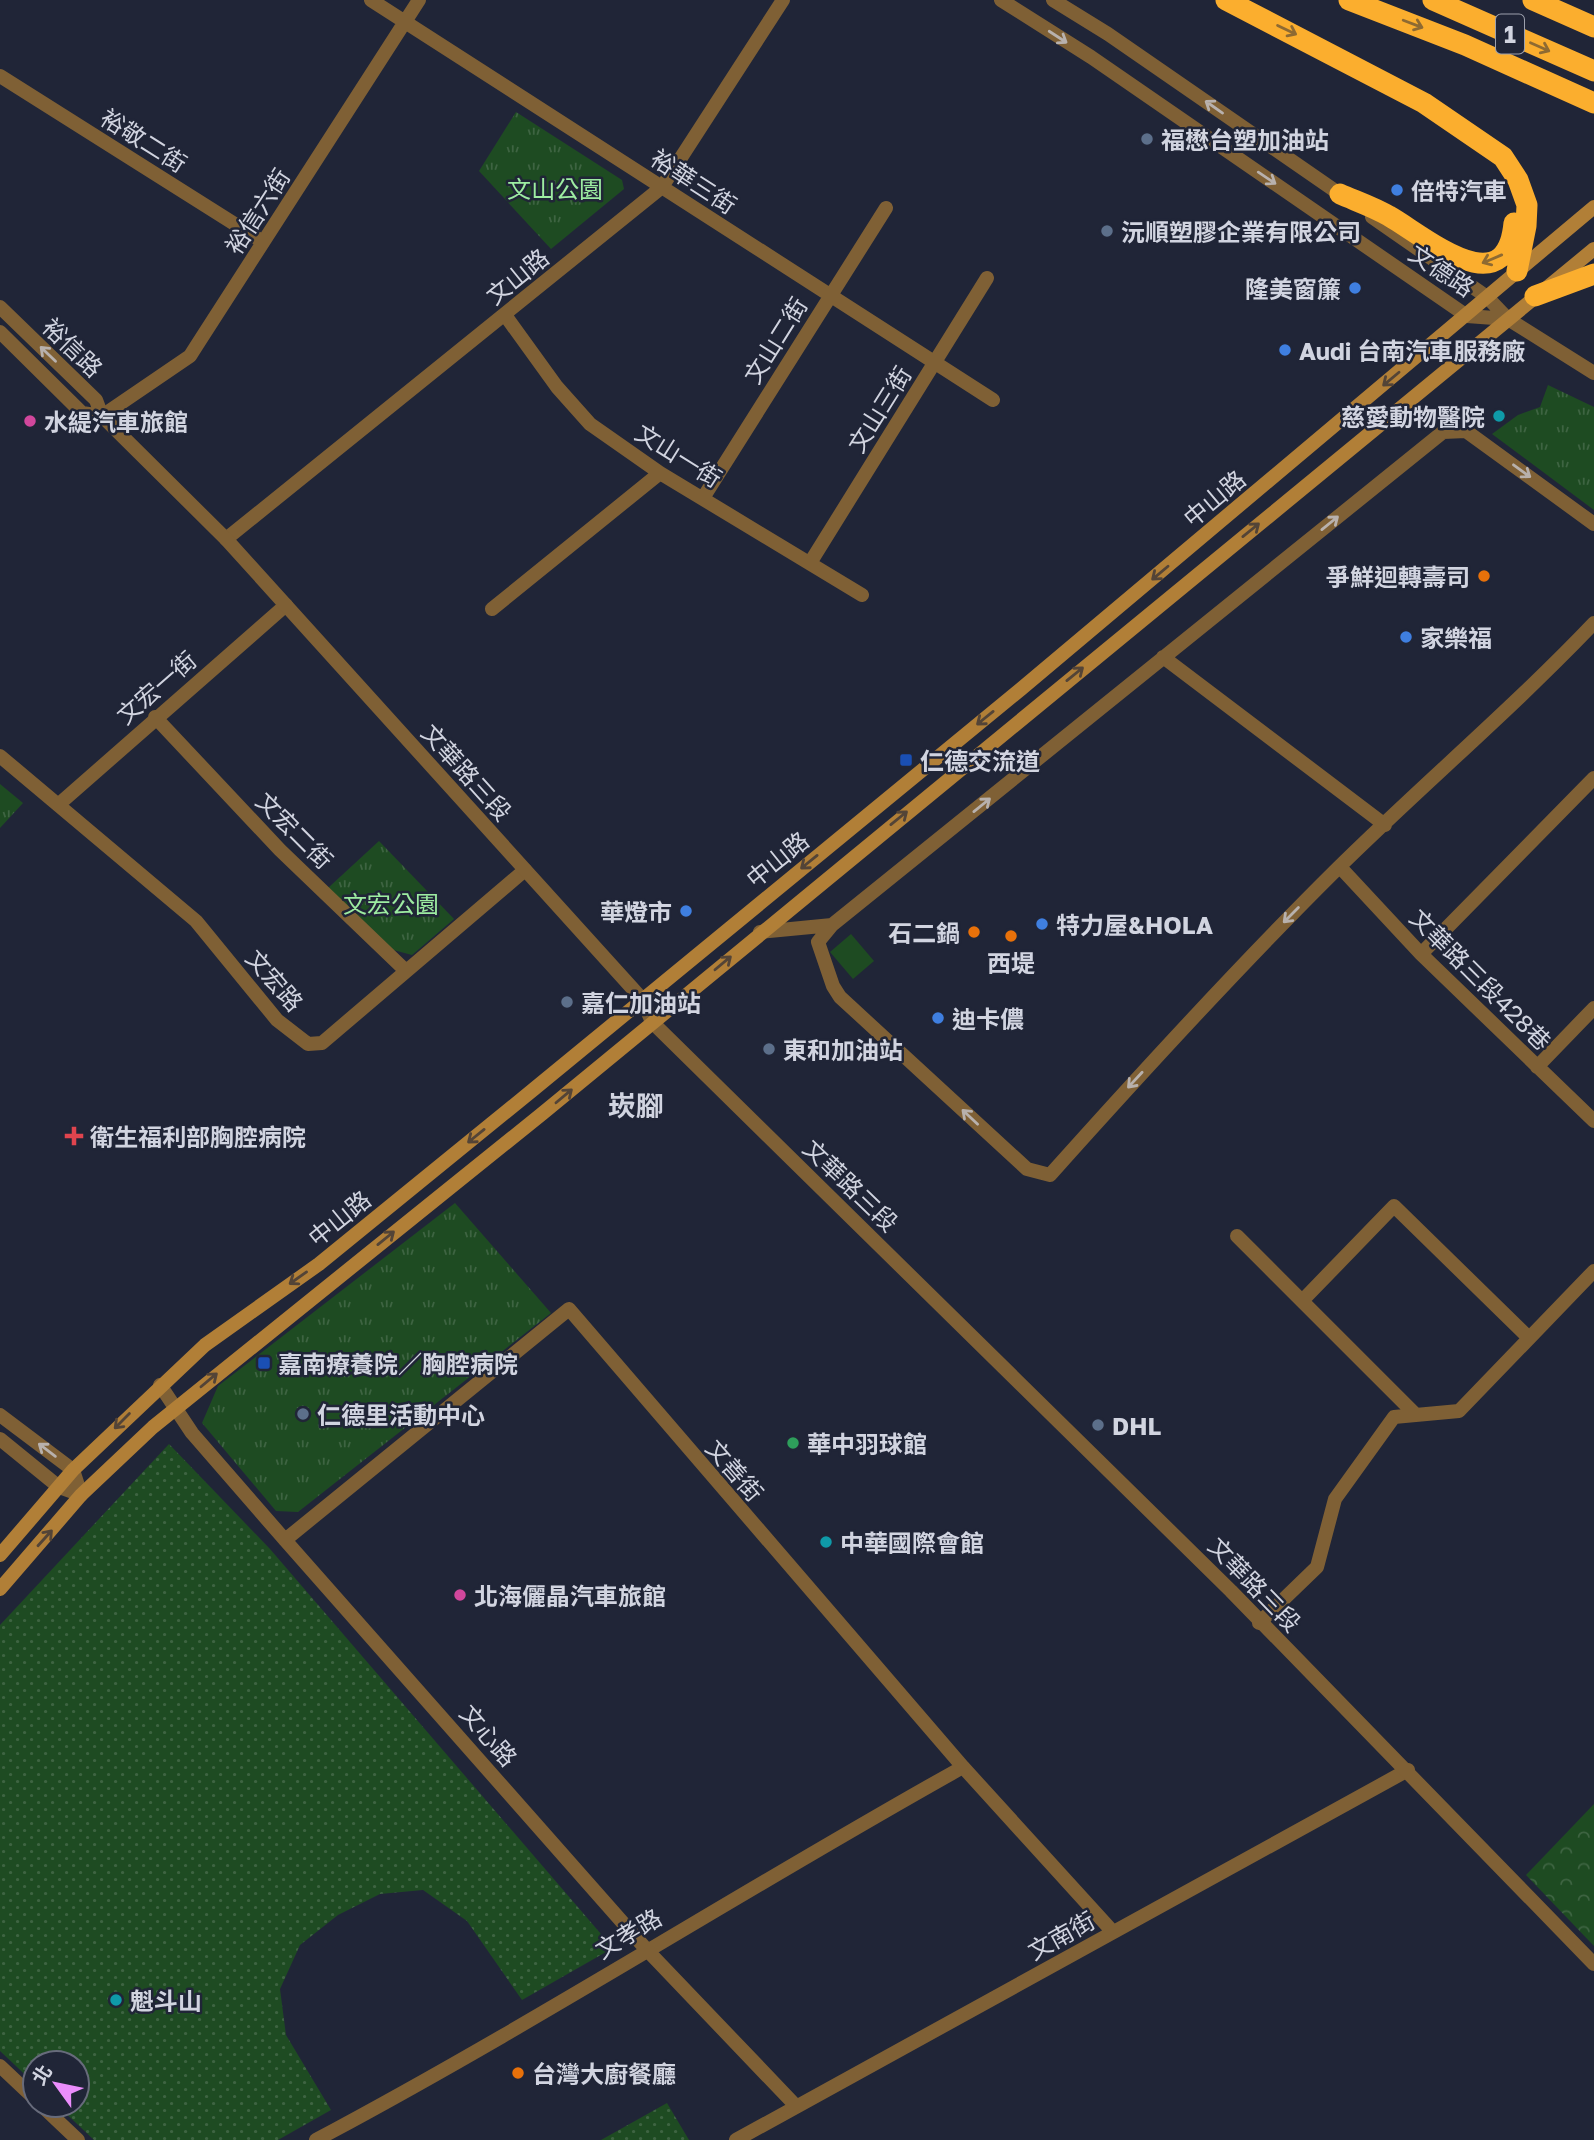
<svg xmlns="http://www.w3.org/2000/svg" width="1594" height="2140" viewBox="0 0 1594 2140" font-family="'Golos Text','Noto Sans TC',sans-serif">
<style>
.grass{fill:url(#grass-dots)}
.forest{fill:url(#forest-crowns)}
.park{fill:url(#park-tufts)}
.pitch{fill:#1e4b22}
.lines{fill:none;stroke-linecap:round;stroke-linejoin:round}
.minor{stroke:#7f6035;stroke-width:14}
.tertiary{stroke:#7f6035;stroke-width:14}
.secondary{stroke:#b17f37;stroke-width:14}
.motorway{stroke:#fbae2e;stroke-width:21}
.oneway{stroke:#8e6a32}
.oneway2{stroke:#b8b1ad}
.oneway3{stroke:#534437}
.service-dot{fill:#5c6f8a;stroke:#202537;stroke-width:2.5}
.shop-dot{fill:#3f7fe0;stroke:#202537;stroke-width:2.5}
.culture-dot{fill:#0f9aa8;stroke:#202537;stroke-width:2.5}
.hotel-dot{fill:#d1479c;stroke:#202537;stroke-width:2.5}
.food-dot{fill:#e8710a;stroke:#202537;stroke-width:2.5}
.transit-dot{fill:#1a4fb4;stroke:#202537;stroke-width:2.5}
.health-dot{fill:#e0444e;stroke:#202537;stroke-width:2.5}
.leisure-dot{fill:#2e9e5b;stroke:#202537;stroke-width:2.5}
.labels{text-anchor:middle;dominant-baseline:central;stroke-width:5;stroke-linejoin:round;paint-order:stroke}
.shield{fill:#202537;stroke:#9ca0ad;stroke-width:2}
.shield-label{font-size:23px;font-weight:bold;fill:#d1d4e0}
.poi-label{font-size:24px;font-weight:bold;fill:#d1d4e0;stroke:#202537;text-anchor:start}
.street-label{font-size:24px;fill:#d1d4e0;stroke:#202537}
.park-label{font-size:24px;fill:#9deca1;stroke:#202537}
.quarter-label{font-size:28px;font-weight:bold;fill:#d1d4e0;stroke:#202537}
</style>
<defs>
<pattern id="grass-dots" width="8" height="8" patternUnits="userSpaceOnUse" patternTransform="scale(1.75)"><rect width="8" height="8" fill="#1e4b22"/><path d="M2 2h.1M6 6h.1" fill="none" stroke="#3e6442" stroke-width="1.8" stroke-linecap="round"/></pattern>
<pattern id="forest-crowns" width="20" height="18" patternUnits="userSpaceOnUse" patternTransform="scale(1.75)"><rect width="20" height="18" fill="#1e4b22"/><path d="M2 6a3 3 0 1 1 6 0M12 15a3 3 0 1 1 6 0" fill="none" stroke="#3e6442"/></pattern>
<pattern id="park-tufts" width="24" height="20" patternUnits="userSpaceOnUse" patternTransform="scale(1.75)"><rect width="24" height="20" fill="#1e4b22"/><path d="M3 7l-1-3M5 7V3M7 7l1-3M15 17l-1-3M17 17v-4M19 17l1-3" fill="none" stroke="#3e6442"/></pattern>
</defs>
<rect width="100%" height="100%" fill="#202537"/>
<path class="grass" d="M169,1444L270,1549L613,1948L522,2000L467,1921L423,1890L380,1894L338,1915L300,1945L280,1989L286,2035L331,2110L278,2140H94L57,2105H77V2063H35V2084L0,2051V1625Z
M667,2103L689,2140H601Z"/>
<path class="forest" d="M1594,1804V1946L1526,1875Z"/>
<path class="park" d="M516,112L622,180L624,189L551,249L479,171Z
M1548,385L1594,407V510L1492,434L1518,415L1540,407Z
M0,784L23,803L0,828Z
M379,841L454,919L412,955L386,948L328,888Z
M455,1203L551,1313L298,1512L276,1511L202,1423L218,1386Z"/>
<path class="pitch" d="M851,934L874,961L853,979L830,952Z"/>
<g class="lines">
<path class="minor" d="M371,0L993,400
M0,76L263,242
M505,315L557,387L590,424L660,473L862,595
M1508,319L1594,373
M102,416L190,356L197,345L419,0
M703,498L886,208
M226,539L662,187L783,0
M810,563L987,278
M492,609L660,473
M1163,657L1385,825
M155,717L280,850L406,971
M0,756L196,921L277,1020L308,1044L322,1043L525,870
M58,805L286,605
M1340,867L1421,954L1594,1121
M832,925L818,942L833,986L840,997L1027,1169L1050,1175C1143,1071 1238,967 1337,869C1421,786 1512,709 1594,623
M760,932L832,925L1443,432L1466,431L1594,524
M1421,954L1594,778
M1537,1067L1594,1008
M1237,1236L1416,1415
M1302,1301L1394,1206L1529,1338
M160,1385L192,1433L285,1540L646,1949L796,2106
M285,1540L569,1309L963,1767L1113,1932
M1259,1623L1317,1567L1335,1499L1394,1417L1459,1411L1594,1271
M0,2066L35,2099
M41,2105L78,2140
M316,2140C536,2023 746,1888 963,1767
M736,2140L1408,1770"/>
<path class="tertiary" d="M1001,0L1091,57L1467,316L1508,319
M1053,0L1108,34L1347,199
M1372,217L1487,297L1508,319
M0,307L96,400L102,416L226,539L642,999L652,1022L1231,1591L1594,1964
M0,332L82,413L102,416
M0,1415L73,1470L81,1495
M0,1439L59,1487L81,1495"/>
<path class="secondary" d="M0,1555L73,1470L205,1345L319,1264L534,1089L1021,689L1594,207
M0,1589L81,1495L153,1427L543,1113L1594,249"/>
<path class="motorway" d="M1226,0L1424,103L1503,157L1518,180L1527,205L1526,226L1517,271
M1349,0L1465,45L1594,103
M1433,0L1594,71
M1533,0L1594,27
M1340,194C1356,201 1374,207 1389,216C1423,235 1506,308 1514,223
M1535,296L1594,274"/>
</g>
<defs><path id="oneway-shaft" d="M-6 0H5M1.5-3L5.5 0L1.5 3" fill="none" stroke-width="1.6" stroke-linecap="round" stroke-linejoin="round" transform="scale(1.75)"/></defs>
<g class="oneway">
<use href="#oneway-shaft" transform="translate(1413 24) rotate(21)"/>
<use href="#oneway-shaft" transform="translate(1287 30) rotate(26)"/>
<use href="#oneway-shaft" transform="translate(1540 47) rotate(24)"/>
<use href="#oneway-shaft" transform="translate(1492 259) rotate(157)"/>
</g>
<g class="oneway2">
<use href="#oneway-shaft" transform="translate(1058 37) rotate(33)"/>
<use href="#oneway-shaft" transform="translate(1214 107) rotate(-145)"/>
<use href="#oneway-shaft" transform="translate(1267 178) rotate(34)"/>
<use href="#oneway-shaft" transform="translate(48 354) rotate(-136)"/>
<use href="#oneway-shaft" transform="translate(1522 471) rotate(36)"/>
<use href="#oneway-shaft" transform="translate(1330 523) rotate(-39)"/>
<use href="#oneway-shaft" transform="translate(982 805) rotate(-39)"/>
<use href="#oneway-shaft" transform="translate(1291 915) rotate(135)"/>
<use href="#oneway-shaft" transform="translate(1135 1080) rotate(133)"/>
<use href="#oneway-shaft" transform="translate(970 1117) rotate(-137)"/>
<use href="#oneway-shaft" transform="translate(47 1450) rotate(-143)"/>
</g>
<g class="oneway3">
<use href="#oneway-shaft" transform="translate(1391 379) rotate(140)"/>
<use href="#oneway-shaft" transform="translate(1251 530) rotate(-39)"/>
<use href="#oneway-shaft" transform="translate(1160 573) rotate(140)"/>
<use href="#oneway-shaft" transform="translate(1075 674) rotate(-39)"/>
<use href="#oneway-shaft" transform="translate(985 718) rotate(141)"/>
<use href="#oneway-shaft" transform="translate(899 818) rotate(-39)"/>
<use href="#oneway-shaft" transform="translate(809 862) rotate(141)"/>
<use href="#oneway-shaft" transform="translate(723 963) rotate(-40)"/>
<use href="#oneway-shaft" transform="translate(564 1096) rotate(-40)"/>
<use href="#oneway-shaft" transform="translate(476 1136) rotate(141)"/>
<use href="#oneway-shaft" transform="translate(386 1238) rotate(-39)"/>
<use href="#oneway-shaft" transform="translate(298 1278) rotate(145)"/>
<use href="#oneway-shaft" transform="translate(209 1380) rotate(-40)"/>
<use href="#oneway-shaft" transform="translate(122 1421) rotate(135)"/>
<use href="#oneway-shaft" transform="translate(45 1538) rotate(-48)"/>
</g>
<g class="service-dot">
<circle cx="1147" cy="139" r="7"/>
<circle cx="1107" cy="231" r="7"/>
<circle cx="567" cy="1002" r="7"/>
<circle cx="769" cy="1049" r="7"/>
<circle cx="303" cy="1414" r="7"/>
<circle cx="1098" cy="1425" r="7"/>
</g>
<g class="shop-dot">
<circle cx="1397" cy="190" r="7"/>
<circle cx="1355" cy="288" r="7"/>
<circle cx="1285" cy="350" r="7"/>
<circle cx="1406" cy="637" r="7"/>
<circle cx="686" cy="911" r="7"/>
<circle cx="1042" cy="924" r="7"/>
<circle cx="938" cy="1018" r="7"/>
</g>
<g class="culture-dot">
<circle cx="1499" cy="416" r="7"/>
<circle cx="826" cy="1542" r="7"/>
<circle cx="116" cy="2000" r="7"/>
</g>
<g class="hotel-dot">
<circle cx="30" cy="421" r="7"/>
<circle cx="460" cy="1595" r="7"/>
</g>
<g class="food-dot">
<circle cx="1484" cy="576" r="7"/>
<circle cx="974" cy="932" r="7"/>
<circle cx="1011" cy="936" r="7"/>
<circle cx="518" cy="2073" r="7"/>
</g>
<g class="transit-dot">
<rect x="899" y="753" width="14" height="14" rx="3.5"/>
<rect x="257" y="1356" width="14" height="14" rx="3.5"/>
</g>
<path class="health-dot" d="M70.5 1125.5h7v7h7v7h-7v7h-7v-7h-7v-7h7z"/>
<circle class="leisure-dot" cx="793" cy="1443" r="7"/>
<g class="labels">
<rect class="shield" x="1496" y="14.5" width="28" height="39" rx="5"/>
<g class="shield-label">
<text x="1510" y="34">1</text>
</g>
<g class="poi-label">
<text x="1161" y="139">福懋台塑加油站</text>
<text x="1411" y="190">倍特汽車</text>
<text x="1121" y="231">沅順塑膠企業有限公司</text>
<text x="1341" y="288" text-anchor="end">隆美窗簾</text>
<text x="1299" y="350">Audi 台南汽車服務廠</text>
<text x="1485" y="416" text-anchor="end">慈愛動物醫院</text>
<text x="44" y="421">水緹汽車旅館</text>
<text x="1470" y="576" text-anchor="end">爭鮮迴轉壽司</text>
<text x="1420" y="637">家樂福</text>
<text x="920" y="760">仁德交流道</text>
<text x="672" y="911" text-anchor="end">華燈市</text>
<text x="1056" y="924">特力屋&amp;HOLA</text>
<text x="960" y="932" text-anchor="end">石二鍋</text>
<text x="1011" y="962" text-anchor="middle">西堤</text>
<text x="581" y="1002">嘉仁加油站</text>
<text x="952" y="1018">迪卡儂</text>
<text x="783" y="1049">東和加油站</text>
<text x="90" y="1136">衛生福利部胸腔病院</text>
<text x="278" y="1363">嘉南療養院／胸腔病院</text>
<text x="317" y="1414">仁德里活動中心</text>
<text x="1112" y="1425">DHL</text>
<text x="807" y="1443">華中羽球館</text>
<text x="840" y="1542">中華國際會館</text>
<text x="474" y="1595">北海儷晶汽車旅館</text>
<text x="130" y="2000">魁斗山</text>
<text x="532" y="2073">台灣大廚餐廳</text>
</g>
<g class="street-label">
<text transform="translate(144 140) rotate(32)">裕敬二街</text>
<text transform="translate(694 181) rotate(33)">裕華三街</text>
<text transform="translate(257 211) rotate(-57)">裕信六街</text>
<text transform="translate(1442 270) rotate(34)">文德路</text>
<text transform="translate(517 276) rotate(-39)">文山路</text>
<text transform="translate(775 340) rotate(-58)">文山二街</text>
<text transform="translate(73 347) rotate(44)">裕信路</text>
<text transform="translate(879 409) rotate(-58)">文山三街</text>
<text transform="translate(679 455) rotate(32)">文山一街</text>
<text transform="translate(1214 498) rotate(-40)">中山路</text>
<text transform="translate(156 687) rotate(-41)">文宏一街</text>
<text transform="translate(467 772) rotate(48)">文華路三段</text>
<text transform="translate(295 830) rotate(45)">文宏二街</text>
<text transform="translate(777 859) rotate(-39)">中山路</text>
<text transform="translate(1481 979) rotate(45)">文華路三段428巷</text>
<text transform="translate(275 980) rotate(49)">文宏路</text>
<text transform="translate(851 1185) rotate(44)">文華路三段</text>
<text transform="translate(339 1218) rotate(-39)">中山路</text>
<text transform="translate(735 1470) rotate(49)">文善街</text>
<text transform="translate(1255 1584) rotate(46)">文華路三段</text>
<text transform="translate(489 1735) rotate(49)">文心路</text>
<text transform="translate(628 1933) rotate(-31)">文孝路</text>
<text transform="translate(1061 1935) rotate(-29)">文南街</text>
</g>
<g class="park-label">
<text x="555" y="188">文山公園</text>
<text x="391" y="903">文宏公園</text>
</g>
<g class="quarter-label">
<text x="636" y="1105">崁腳</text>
</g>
</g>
<g transform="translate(56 2084) rotate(303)"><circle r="33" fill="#202537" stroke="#676b7b" stroke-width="2"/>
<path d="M0-5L12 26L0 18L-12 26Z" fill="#eb8dfc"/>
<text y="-10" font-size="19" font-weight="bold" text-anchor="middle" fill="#d1d4e0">北</text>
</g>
</svg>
